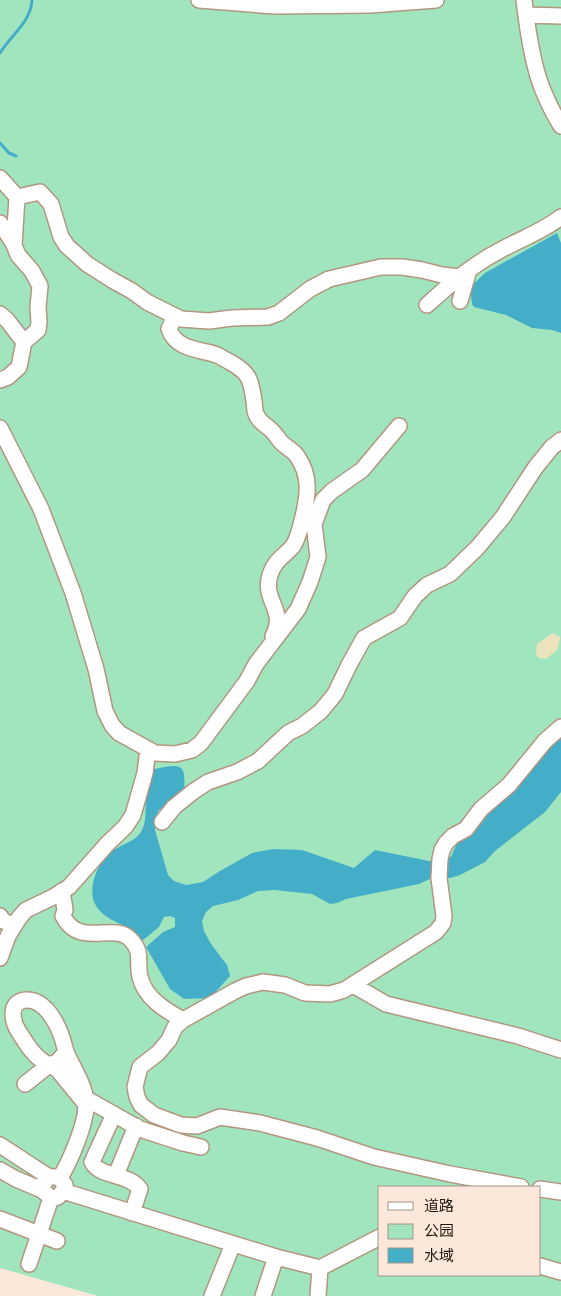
<svg xmlns="http://www.w3.org/2000/svg" width="561" height="1296" viewBox="0 0 561 1296" font-family="Merriweather,'Noto Sans SC',serif">
<style>
.green{fill:#a1e5bf;fill-rule:evenodd}
.sand{fill:#ece3bd}
.water{fill:#44aec8}
.lines{fill:none;stroke-linecap:round;stroke-linejoin:round}
.stream{stroke:#44aec8;stroke-width:3}
.minor-casing{stroke:#b29680;stroke-width:18}
.minor{stroke:#fff;stroke-width:15}
</style>
<rect width="100%" height="100%" fill="#fbe8da"/>
<path class="green" d="M0,0H561V1296H98L0,1268ZM380,1187H540V1275H380Z"/>
<path class="sand" d="M553,633L560,637L558,649L546,659L539,658L536,655L537,644Z"/>
<path class="water" d="M557,233L561,243V333L552,330L532,328L506,315L474,307L472,304L470,287L485,273Z
M561,737V792L545,812L495,851L485,862L460,875L450,878H432L419,884L346,899L337,903L330,904L312,894L275,890L258,891L238,900L213,906L206,912L202,921L204,931L211,944L227,965L230,976L210,998L184,999L170,989L146,947L163,932L175,927V918L170,916L164,917L159,927L142,941C132,923 105,924 95,904C87,888 98,862 111,852C121,844 136,842 142,830C147,820 145,809 146,799C148,789 151,779 154,769C183,763 186,763 184,794L158,811L155,830L168,875L174,881L186,885L203,882L220,871L252,853L273,849L302,850L354,868L375,850L429,861L451,857L457,843L461,838L530,773L540,757Z"/>
<g class="lines">
<path class="stream" d="M0,53C11,35 31,22 32,0
M0,143L9,153L16,156"/>
<defs>
<path id="minor" d="M199,0L274,6L370,5
M371,0L370,5L436,0
M524,0C527,26 534,72 545,95C549,105 555,116 561,126
M526,15L561,16
M0,178L17,197
M0,223L14,244
M460,301L469,270
M427,305C449,285 472,265 499,251C520,239 542,232 561,217
M0,314L7,320L24,342
M175,316L169,329C176,350 200,349 217,355C221,357 226,360 230,362C250,373 251,380 254,401C255,406 254,412 257,416C260,423 265,424 270,429C275,433 278,439 282,443C287,448 293,450 297,456C311,476 308,495 303,517C300,527 299,537 293,546C284,557 275,559 270,575C262,601 287,610 273,636
M0,380L8,377L19,367L24,342L38,330L39,322L38,307L40,286L32,271L18,255L14,245L17,197L40,192L51,204L61,237L67,246L87,264L112,280L132,291L147,302L181,319L209,321L232,318L268,317L279,313L310,289L329,279L381,267H402L422,270L442,275L460,277
M0,428L41,509L73,593L96,669L105,711L112,725L119,733L155,753L175,754L192,750L201,743L247,681L256,664L298,609L310,582L318,557L314,524L323,500L332,491L362,470L399,426
M162,822L174,807L194,791L208,782L237,772L258,761L288,733L302,726L321,711L335,694L349,665L364,638L400,618L415,596L427,585L450,574L477,548L503,517L535,468L552,447L561,440
M62,891L65,910L63,916C79,948 112,923 129,938C144,952 136,960 140,977C145,998 165,1010 183,1020
M0,916L3,921L15,925
M0,958L8,936L19,918L26,910L53,897L69,887L108,843L125,827L133,815L145,773L148,749
M353,985L386,1004L518,1036L561,1050
M25,1084L49,1065L57,1069L84,1102
M85,1098L140,1129L183,1143L201,1147
M114,1114L92,1162C100,1178 129,1173 140,1189L132,1213
M0,1145L49,1177C58,1176 60,1178 65,1185L63,1191L58,1197L51,1198L42,1190L44,1183L49,1177
M0,1170L16,1179L42,1190
M116,1175L136,1126
M60,1178C70,1161 87,1123 86,1103C85,1085 74,1070 67,1054C64,1048 64,1041 61,1035C56,1021 44,999 26,1000C8,1001 12,1022 19,1032C27,1045 35,1058 49,1065L57,1062L66,1052
M521,1187L450,1174L374,1157L317,1138L260,1123L220,1117L197,1126L181,1125L154,1115L141,1105L137,1097L135,1087L140,1067L158,1053L169,1040L175,1027L183,1020L235,991L246,986L263,982L285,985L305,993L330,994L344,990L436,932L443,923L444,916L439,878L440,859L442,850L446,843L453,836L466,829L481,809L509,785L545,741L561,727
M540,1189L561,1192
M63,1191L276,1257L320,1268L380,1237
M0,1219L57,1241
M29,1264L51,1198
M540,1266L561,1272
M212,1296L233,1244
M263,1296L276,1257
M318,1296L320,1268"/>
</defs>
<use href="#minor" class="minor-casing"/>
<use href="#minor" class="minor"/>
</g>
<rect x="378" y="1186" width="162" height="90" fill="#fbe8da" stroke="#a49589"/>
<rect x="388" y="1202" width="25" height="8" fill="#ffffff" stroke="#a49589"/>
<text x="424" y="1211" font-size="15" fill="#22180f">道路</text>
<rect x="388" y="1224" width="25" height="15" fill="#a1e5bf" stroke="#a49589"/>
<text x="424" y="1236" font-size="15" fill="#22180f">公园</text>
<rect x="388" y="1248" width="25" height="15" fill="#44aec8" stroke="#a49589"/>
<text x="424" y="1261" font-size="15" fill="#22180f">水域</text>
</svg>
